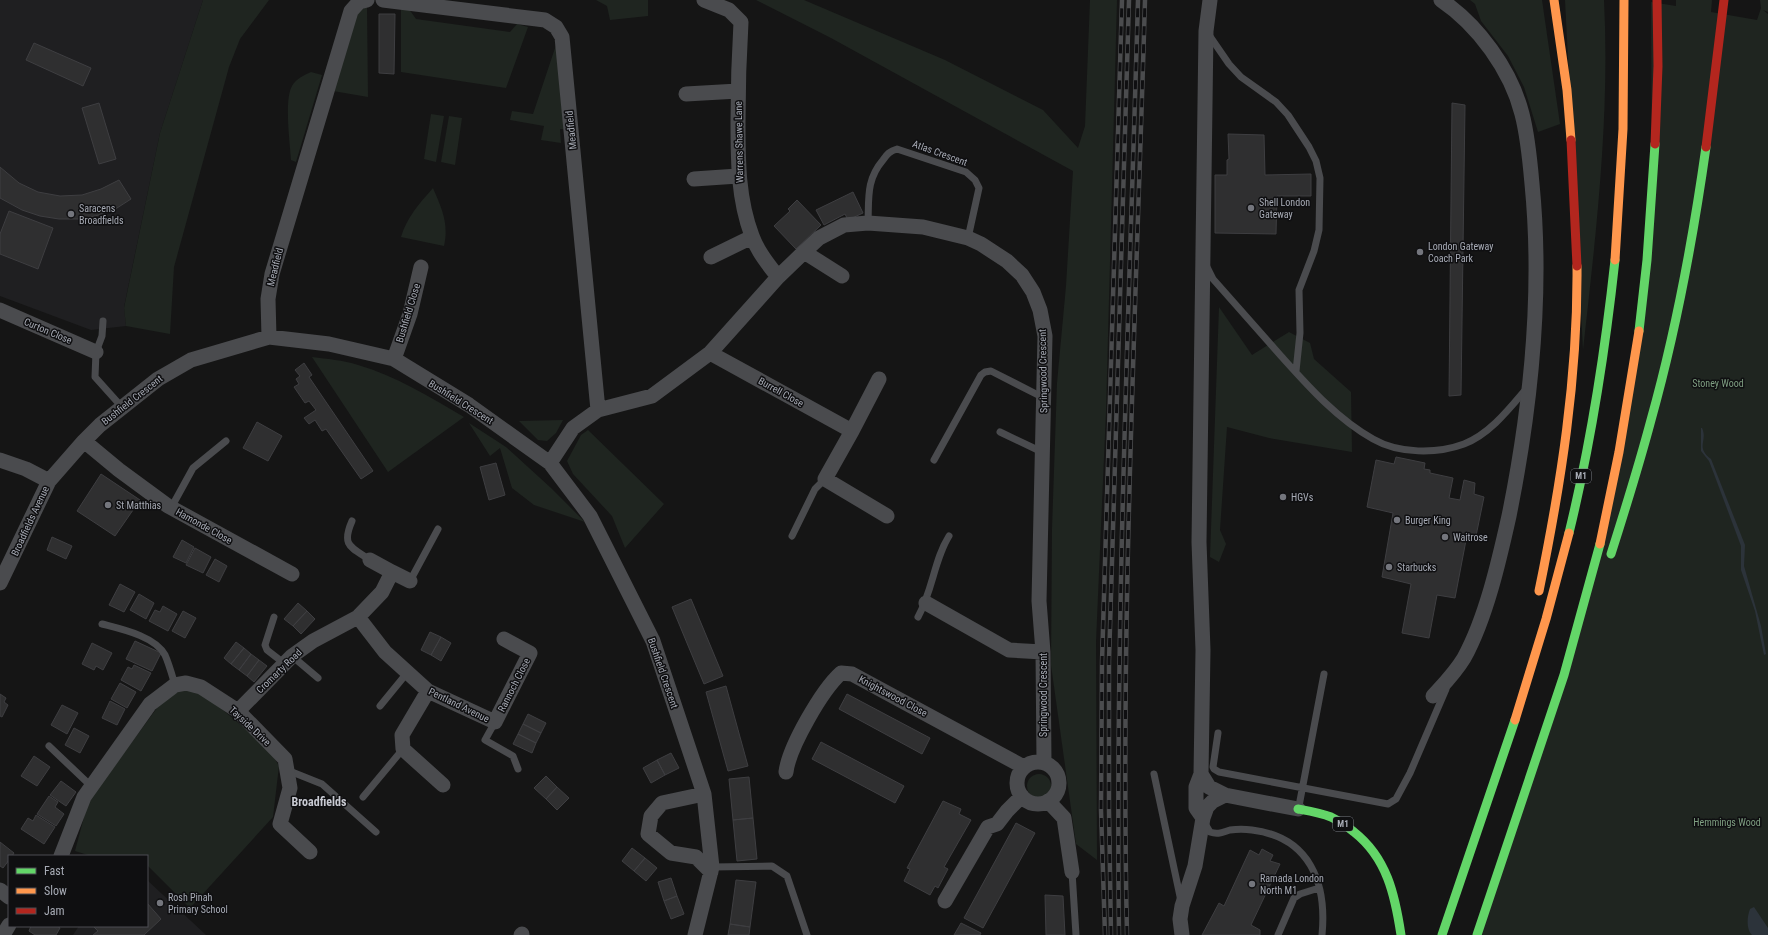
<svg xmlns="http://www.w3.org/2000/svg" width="1768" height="935" viewBox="0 0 1768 935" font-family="'Roboto Condensed',sans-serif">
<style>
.built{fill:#1f1f21}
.green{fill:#1f2520}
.water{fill:#2c333a}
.building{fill:#2f2f30;stroke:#3e3e41}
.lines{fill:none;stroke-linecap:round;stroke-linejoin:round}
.lane{stroke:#4a4b4e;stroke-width:7}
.street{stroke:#4a4b4e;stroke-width:15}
.fast{stroke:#63d668;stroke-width:9}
.slow{stroke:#ff974d;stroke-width:9}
.jam{stroke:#b3261e;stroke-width:9}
.rail-casing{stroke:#4b4c4e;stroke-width:4.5}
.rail{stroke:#0f0f11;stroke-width:3;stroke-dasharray:9;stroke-linecap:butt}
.poi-dot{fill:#74767d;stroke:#0f0f11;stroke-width:1.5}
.labels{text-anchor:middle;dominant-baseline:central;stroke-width:3;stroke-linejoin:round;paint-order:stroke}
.shield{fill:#0f0f11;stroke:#797c84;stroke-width:1}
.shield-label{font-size:9px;font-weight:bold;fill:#a7abb5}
.street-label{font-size:10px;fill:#a7abb5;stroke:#0f0f11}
.poi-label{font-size:10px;fill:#a7abb5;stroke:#0f0f11;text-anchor:start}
.park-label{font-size:10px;fill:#7f9f82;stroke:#0f0f11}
.quarter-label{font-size:12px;font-weight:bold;fill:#c8cad2;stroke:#0f0f11}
</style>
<rect width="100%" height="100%" fill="#151515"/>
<path class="built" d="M0,0H203L160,133L124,307L126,326L91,330L0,296Z
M147,880L206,935H73L79,926H147Z"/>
<path class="green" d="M203,0H269L240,39L229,67L174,267L170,334L126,326L124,308L160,133Z
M596,0H648V16L610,20L607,6Z
M756,0H804L945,60L1043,110L1078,148L1085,126L1090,0H1117L1106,411L1096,642L1097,860L1076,844L1051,665L1052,529L1057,383L1066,286L1073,171L831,38Z
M1470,0H1542L1560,124L1538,132L1524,87L1508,56L1481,21L1475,4Z
M1565,0H1604C1610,117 1596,234 1583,350Z
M1676,0H1712L1711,12L1757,20L1761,8L1760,0H1768V12L1763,10L1768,14V935H1479L1614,497L1652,189L1651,2L1676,6Z
M367,7L368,97L333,91L355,17L362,9Z
M401,9H409L416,19L510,32L517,24L528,27L506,88L401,72Z
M556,45L564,129H560L561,143L541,140L544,126L510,120L512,111L533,114Z
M311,72L322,75L296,162L291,160C290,143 284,100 292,86C296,79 304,75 311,72Z
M431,114L444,116L436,162L424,159Z
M449,116L462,118L455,165L441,162Z
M433,188C442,209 449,224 444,246L401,237C407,217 419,204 433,188Z
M1219,307L1252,355L1289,332L1310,343L1314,359L1351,392L1352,452L1269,438L1227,427L1220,530L1226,544L1219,562L1210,557Z
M312,357C327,359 343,360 358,365C396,376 430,397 464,417L388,472Z
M563,420L556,433L547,441L538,440L519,421Z
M469,423L506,447L551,488L585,522L534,505L512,488L500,448L490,456Z
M588,430L664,504L625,548L612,516L573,474L567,461L581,435Z
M189,689L210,699L269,749L279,766L273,817L190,908L147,865V856H91L75,851L88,802L168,693Z
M1027 786a12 12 0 1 1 24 0a12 12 0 1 1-24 0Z"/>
<path class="water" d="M1701,428H1702C1708,441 1695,447 1711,459L1745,545L1744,566L1761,626L1766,654L1764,655L1755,611L1741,570V546L1714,474L1709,461L1701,451Z
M1754,907L1768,928V935H1752C1746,929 1747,917 1750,909Z"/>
<path class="building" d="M379,14H395L394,74L379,73Z
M34,43L91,68L83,86L26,60Z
M99,103L116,159L99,164L82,108Z
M1452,103L1465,105L1461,395L1449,396Z
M1228,134L1264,135L1265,175L1311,174V196H1277L1276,234L1215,233V175H1227V160L1229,159Z
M0,167L19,183L38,192L60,196L82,195L101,189L119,180L131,199L117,208L99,215L80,219H59L40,216L22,210L0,198Z
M853,192L863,213L848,220L845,214L824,225L816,210Z
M797,200L821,225L796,249L774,226L790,211L788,209Z
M9,211L53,228L38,269L0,254V234Z
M304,363L312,375L309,377L373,471L361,479L326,429L322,431L315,420L309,424L304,418L316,410L309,401L305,403L294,387L299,384L296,379L300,376L295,370Z
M257,422L282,436L268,461L243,448Z
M1396,457L1425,463L1424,469L1430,470V473L1453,478L1449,498L1460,500L1464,480L1475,483L1474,494L1484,497L1476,536L1467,535L1455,598L1437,595L1429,638L1402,633L1411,584L1382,577L1393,513L1367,507L1376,460L1394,464Z
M496,463L505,495L489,500L480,467Z
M101,474L140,500L115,536L77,511Z
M52,537L72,546L66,559L47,550Z
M182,540L194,547L186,563L173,557Z
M195,548L211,557L203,573L186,565Z
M215,559L227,566L219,582L206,575Z
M120,584L135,592L124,612L109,605Z
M139,594L154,603L146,619L130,610Z
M691,599L723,676L704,684L672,607Z
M298,603L307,611L293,626L284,619Z
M163,606L177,614L168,631L149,621L155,610L160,612Z
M183,611L196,618L185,638L172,631Z
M307,611L315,619L301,634L293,626Z
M430,632L441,637L431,655L421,650Z
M441,637L451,643L441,661L431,655Z
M135,641L161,653L152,671L126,659Z
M236,642L244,648L231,664L224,658Z
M92,643L112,653L103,670L96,666L94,670L82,664Z
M244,648L251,654L239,670L231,664Z
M251,654L259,660L247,676L239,670Z
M259,660L267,666L254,682L247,676Z
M134,665L151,673L141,691L121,680L128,667L132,669Z
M120,683L136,692L127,708L111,699Z
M726,686L748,766L728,771L706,692Z
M0,694L6,698L4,702L8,705L2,717L0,716Z
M847,694L930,738L922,754L839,709Z
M110,701L125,709L117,725L102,718Z
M62,705L78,713L67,734L51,725Z
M528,714L546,723L541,733L523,724Z
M523,724L541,733L536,743L518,734Z
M74,728L89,736L80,753L65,745Z
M518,734L536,743L532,753L513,744Z
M821,742L904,786L895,803L812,759Z
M671,753L679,768L665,775L657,760Z
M34,756L50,767L37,786L21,776Z
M657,760L665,775L651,783L643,768Z
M546,776L557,787L546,799L534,788Z
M749,777L753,818L733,820L729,779Z
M61,781L76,792L66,806L50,795Z
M557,787L569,798L557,810L546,799Z
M49,796L58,802L55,807L64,814L56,826L37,814Z
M943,801L961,809L959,814L971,820L944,867L948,869L938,888L935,886L930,895L904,881L910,869L907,868Z
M36,815L55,827L44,844L21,829L28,818L33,821Z
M753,818L757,859L737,861L733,820Z
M1016,823L1035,833L983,928L964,918Z
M0,842L14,853L12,856H9V860L3,868L0,866Z
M632,848L645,858L634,871L622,861Z
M1262,849L1273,855L1270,861L1280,864L1251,925L1260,930V935H1202L1219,903L1224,906L1250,850L1259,855Z
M645,858L657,868L646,881L634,871Z
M671,878L677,896L664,901L658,882Z
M736,880L756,882L750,927L730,924Z
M1045,895L1063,896L1065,935H1046Z
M677,896L684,914L671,919L664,901Z
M147,903L161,919L144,935H93L98,931L94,927L95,926H147Z
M961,923L981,933L980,935H954Z
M730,924L750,927L749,935H728Z
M31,926H57L60,928L56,935H35L29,931Z"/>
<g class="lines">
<path class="lane" d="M1209,35L1229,64L1241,77L1276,102L1288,115L1309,147L1316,161L1320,178L1319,230L1314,251L1299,290L1300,333L1296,371
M868,223C869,198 866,180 883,160C887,154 890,151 897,149L966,172L975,180L979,188L968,238
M1206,265L1213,279C1235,304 1258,330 1281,356C1308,386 1337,419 1373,439C1399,454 1437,454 1464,444C1490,434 1510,408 1527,388
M103,321L102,336L96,352L95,377L121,406
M1000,432L1042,452
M934,460L981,375L985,372L991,371L1044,398
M171,508L193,468L226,441
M352,521C341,546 351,547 370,560
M792,536L815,489L825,479
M410,581L438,529
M274,617L265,645L267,650L285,664
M918,617C933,590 934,560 949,536
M102,624C121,629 155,636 165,655C169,664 172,675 175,685
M292,656L318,678
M380,706L407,673
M495,722L485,740L513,756L518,769
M1218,733L1213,767L1214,769L1219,772L1388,804L1396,799L1410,773L1446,689
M49,746L91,786
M287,770L322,784L376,832
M1154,774L1181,901
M363,797L403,749
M1299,806L1324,674
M1204,822L1210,832C1218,835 1223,832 1230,830C1237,829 1245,829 1252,830C1310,837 1327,883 1322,935
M712,867L772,866L787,876L807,935
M1072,872L1076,935
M1278,935L1294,898L1300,894L1319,888"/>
<path class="street" d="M383,0L545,20L556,27L562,37L598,410
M704,0L729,10L741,22C739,55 738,89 738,122C738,161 738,199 752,236C758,252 768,264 778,277
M686,94L738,91
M694,179L738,176
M804,252L842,276
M711,257L752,237
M0,310L96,352
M269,337L268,299L272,274L351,11L359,2L367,0
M710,353L852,431
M394,359L410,314L421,267
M879,379L852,431L825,479L887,516
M84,441L119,470L168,506L292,574
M0,460L26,469L49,481
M550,463L573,428L598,410L652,396L710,353L778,277L804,252L819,238L844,225L868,223L923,227L968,238L981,244L1007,261L1022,275L1033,292L1040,310L1045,336L1039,601L1043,652L1044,762
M392,572L410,581
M0,583L49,481L84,441L100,425L158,379L191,360L269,337L329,344L394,359L469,405L550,463L590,516L653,641L704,794L712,867L695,935
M926,603L1009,650L1043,652
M358,617L385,652L428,691L495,722L530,653L504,639
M428,691L402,735L403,749L443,785
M1433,696C1444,684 1455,673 1464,658C1486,618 1499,561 1509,516C1531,407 1543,295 1532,184C1530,161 1528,137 1522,114C1511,70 1478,25 1441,0
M238,711L292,656L313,641L358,617L382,592L392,572L370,560
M1017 783a21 21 0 1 1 42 0a21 21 0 1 1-42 0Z
M786,772C789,747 822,690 841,673L852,674L1024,767
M1201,774L1209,787L1225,795L1298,809
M704,794L662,803L651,816L648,834L671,853L696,857L711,872
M1048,801L1064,818L1072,872
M1203,818L1196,808V787L1201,774L1203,650L1199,542L1206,31L1210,0
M61,856L84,797L150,704L175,685L186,683L201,687L238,711L285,759L290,788L280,824L310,852
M0,890L9,897
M945,901L988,827L997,824L1007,811L1022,796
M3,935L9,925
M521,935L522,934
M1182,935L1180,919L1182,906L1195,866L1203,818L1207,807L1213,801L1225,795"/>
<path class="fast" d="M1639,331L1647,260L1655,144
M1569,533C1591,443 1605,352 1615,260
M1611,554C1625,510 1639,465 1651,420C1676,331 1693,239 1706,147
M1298,809C1309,811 1321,813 1331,817C1339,821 1347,826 1354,832C1387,858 1395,895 1401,935
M1442,935L1515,720
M1477,935L1564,675L1600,544"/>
<path class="slow" d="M1554,0L1567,90L1571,140
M1615,260L1623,129L1624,0
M1600,544L1619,452L1639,331
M1539,591C1561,484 1578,376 1577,266
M1515,720L1546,619L1569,533"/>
<path class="jam" d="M1571,140L1577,266
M1655,144L1658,66L1657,0
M1706,147L1724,0"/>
<defs>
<path id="rail" d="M1105,935L1101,810L1102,662L1122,0
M1111,935L1109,810V661L1129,0
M1119,935C1115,623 1129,312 1138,0
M1127,935C1120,623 1136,312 1145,0"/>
</defs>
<use href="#rail" class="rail-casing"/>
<use href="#rail" class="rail"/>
</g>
<g class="poi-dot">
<circle cx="1251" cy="208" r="4"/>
<circle cx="71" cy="214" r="4"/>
<circle cx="1420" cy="252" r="4"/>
<circle cx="1283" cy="497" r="4"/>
<circle cx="108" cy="505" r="4"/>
<circle cx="1397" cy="520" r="4"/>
<circle cx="1445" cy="537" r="4"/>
<circle cx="1389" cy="567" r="4"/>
<circle cx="1252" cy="884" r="4"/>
<circle cx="160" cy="903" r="4"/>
</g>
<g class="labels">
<g class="shield">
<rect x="1571" y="469" width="20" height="14" rx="3"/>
<rect x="1333" y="817" width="20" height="14" rx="3"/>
</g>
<g class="shield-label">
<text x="1581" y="476">M1</text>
<text x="1343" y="824">M1</text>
</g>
<g class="street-label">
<text transform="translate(571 130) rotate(-96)">Meadfield</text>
<text transform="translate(739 142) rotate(-91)">Warrens Shawe Lane</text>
<text transform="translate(940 153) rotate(20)">Atlas Crescent</text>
<text transform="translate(275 267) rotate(-76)">Meadfield</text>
<text transform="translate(408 313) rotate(-73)">Bushfield Close</text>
<text transform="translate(48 331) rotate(23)">Curton Close</text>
<text transform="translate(1043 371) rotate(-91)">Springwood Crescent</text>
<text transform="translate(781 392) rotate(29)">Burrell Close</text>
<text transform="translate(132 400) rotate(-38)">Bushfield Crescent</text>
<text transform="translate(461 402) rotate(32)">Bushfield Crescent</text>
<text transform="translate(30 521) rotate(-65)">Broadfields Avenue</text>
<text transform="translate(204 526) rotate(29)">Hamonde Close</text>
<text transform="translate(279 671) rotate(-44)">Cromarty Road</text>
<text transform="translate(663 673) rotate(71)">Bushfield Crescent</text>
<text transform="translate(514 685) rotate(-63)">Rannoch Close</text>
<text transform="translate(1043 695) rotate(-90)">Springwood Crescent</text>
<text transform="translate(893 696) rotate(28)">Knightswood Close</text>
<text transform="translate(459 705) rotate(26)">Pentland Avenue</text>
<text transform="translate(250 726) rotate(43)">Tayside Drive</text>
</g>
<g class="poi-label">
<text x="1259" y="202">Shell London<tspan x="1259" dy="12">Gateway</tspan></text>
<text x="79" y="208">Saracens<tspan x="79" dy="12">Broadfields</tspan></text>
<text x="1428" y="246">London Gateway<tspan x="1428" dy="12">Coach Park</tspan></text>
<text x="1291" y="497">HGVs</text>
<text x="116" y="505">St Matthias</text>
<text x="1405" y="520">Burger King</text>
<text x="1453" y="537">Waitrose</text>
<text x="1397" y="567">Starbucks</text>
<text x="1260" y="878">Ramada London<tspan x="1260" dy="12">North M1</tspan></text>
<text x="168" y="897">Rosh Pinah<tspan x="168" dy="12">Primary School</tspan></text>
</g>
<g class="park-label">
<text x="1718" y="383">Stoney Wood</text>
<text x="1727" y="822">Hemmings Wood</text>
</g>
<g class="quarter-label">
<text x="319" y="802">Broadfields</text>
</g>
</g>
<rect x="8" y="855" width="140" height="72" fill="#0f0f11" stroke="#4c4d53"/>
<rect x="16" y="868" width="20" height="6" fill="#63d668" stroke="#4c4d53"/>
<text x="44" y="875" font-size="12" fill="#a7abb5">Fast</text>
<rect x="16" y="888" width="20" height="6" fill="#ff974d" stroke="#4c4d53"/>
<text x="44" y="895" font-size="12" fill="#a7abb5">Slow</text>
<rect x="16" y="908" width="20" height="6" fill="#b3261e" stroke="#4c4d53"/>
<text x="44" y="915" font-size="12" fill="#a7abb5">Jam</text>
</svg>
